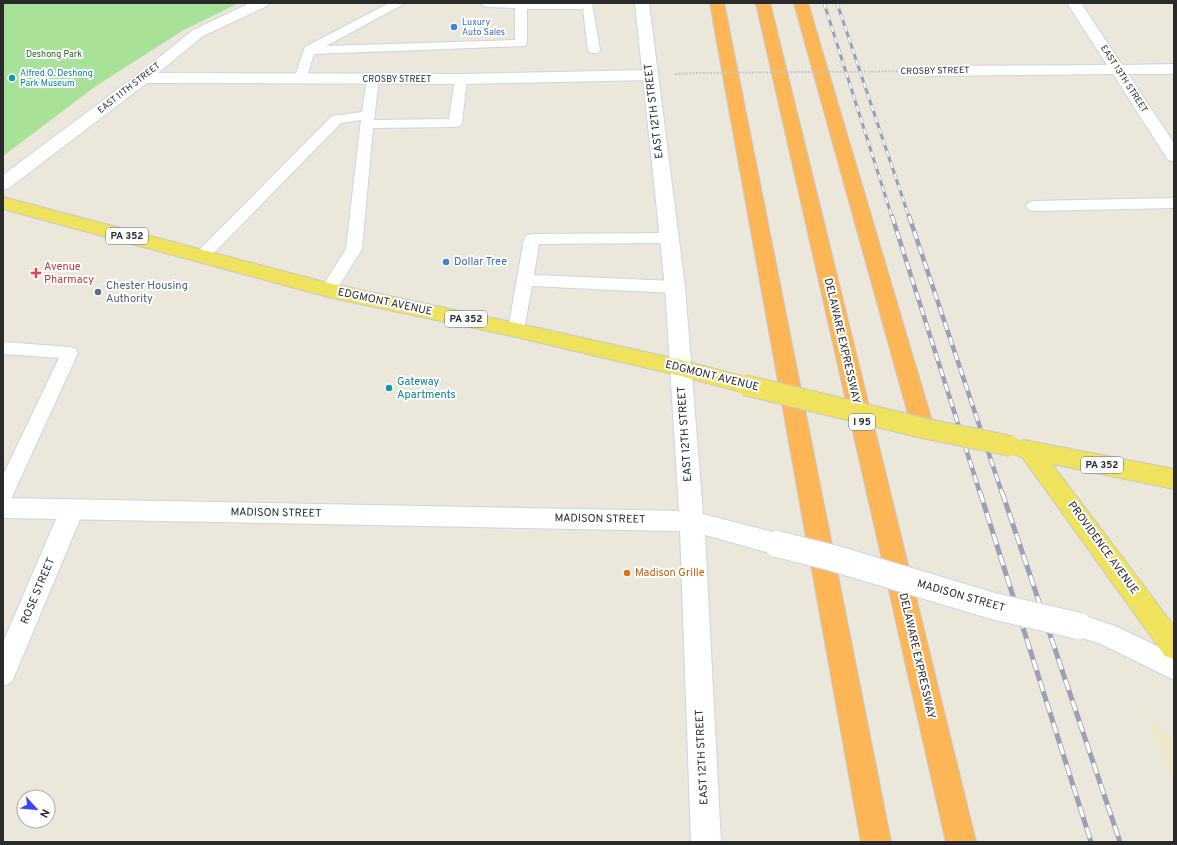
<svg xmlns="http://www.w3.org/2000/svg" width="1177" height="845" viewBox="0 0 1177 845" font-family="Overpass,sans-serif">
<style>
.education{fill:#ede7cb}
.green{fill:#a7e298}
.lines{fill:none;stroke-linecap:round;stroke-linejoin:round}
.lane-casing{stroke:#d1d2e2;stroke-width:2}
.street-casing{stroke:#d1d2e2;stroke-width:2}
.secondary-casing{stroke:#d1d2e2;stroke-width:2}
.primary-casing{stroke:#c8c8c8;stroke-width:2}
.highway-casing{stroke:#c8c8c8;stroke-width:2}
.path{stroke:#c8c8c8;stroke-width:2;stroke-dasharray:2 1.5;stroke-linecap:butt}
.lane{fill:#fff;fill-rule:evenodd}
.street{fill:#fff;fill-rule:evenodd}
.secondary{fill:#fff;fill-rule:evenodd}
.primary{fill:#efe25d;fill-rule:evenodd}
.highway{fill:#fdb656;fill-rule:evenodd}
.rail-far2-casing{stroke:#9e9eb4;stroke-width:3}
.rail-far1-casing{stroke:#9e9eb4;stroke-width:4.5}
.rail-casing{stroke:#9e9eb4;stroke-width:5}
.rail-far2{stroke:#fff;stroke-width:2;stroke-dasharray:6;stroke-linecap:butt}
.rail-far1{stroke:#fff;stroke-width:3;stroke-dasharray:8;stroke-linecap:butt}
.rail{stroke:#fff;stroke-width:3.5;stroke-dasharray:11;stroke-linecap:butt}
.secondary-bridge-casing{stroke:#d1d2e2;stroke-width:28;stroke-linecap:butt}
.primary-bridge-casing{stroke:#c8c8c8;stroke-width:22;stroke-linecap:butt}
.path-bridge{stroke:#c8c8c8;stroke-width:2;stroke-dasharray:2 1.5;stroke-linecap:butt}
.secondary-bridge{stroke:#fff;stroke-width:26}
.primary-bridge{stroke:#efe25d;stroke-width:20}
.shop-dot{fill:#3f7fe0;stroke:#fff;stroke-width:1.5}
.culture-dot{fill:#0f9aa8;stroke:#fff;stroke-width:1.5}
.health-dot{fill:#e0444e;stroke:#fff;stroke-width:1.5}
.service-dot{fill:#5c6f8a;stroke:#fff;stroke-width:1.5}
.food-dot{fill:#e8710a;stroke:#fff;stroke-width:1.5}
.labels{text-anchor:middle;dominant-baseline:central;stroke-width:4;stroke-linejoin:round;paint-order:stroke}
.far-shop-label{font-size:9px;fill:#366cbe;stroke:#fff;text-anchor:start}
.far-park-label{font-size:9px;fill:#1f661a;stroke:#fff}
.far-street-label{font-size:9px;fill:#2a2a2a;stroke:#fff}
.far-culture-label{font-size:9px;fill:#0d838f;stroke:#fff;text-anchor:start}
.shield{fill:#fff;stroke:#6a6a6a;stroke-width:1}
.shield-label{font-size:10px;font-weight:bold;fill:#2a2a2a}
.street-label{font-size:11px;fill:#2a2a2a;stroke:#fff}
.shop-label{font-size:11px;fill:#366cbe;stroke:#fff;text-anchor:start}
.health-label{font-size:11px;fill:#be3a42;stroke:#fff;text-anchor:start}
.service-label{font-size:11px;fill:#4e5e75;stroke:#fff;text-anchor:start}
.culture-label{font-size:11px;fill:#0d838f;stroke:#fff;text-anchor:start}
.food-label{font-size:11px;fill:#c56008;stroke:#fff;text-anchor:start}
</style>
<rect width="100%" height="100%" fill="#ece7db"/>
<path class="education" d="M1147,714L1174,742V786Z"/>
<path class="green" d="M3,3H239L182,31L96,86L3,156Z"/>
<g class="lines">
<defs>
<path id="lane" d="M389,3H404L402,5L326,46L515,40V8L487,7L483,5L481,3H592L600,50L598,53H590L588,50L583,9H527V43L525,46L314,54L306,79L305,82H295L294,79L305,47Z
M373,75L378,76L379,79L374,120L449,119L455,79L456,76H466L467,79L462,123L460,126L455,127L373,128L362,249L334,294L328,296L322,294L320,290L346,249L361,120L341,123L207,260L202,261L197,260L194,256L197,252L332,116L362,112L367,79L368,76Z
M1174,198V208L1033,211L1028,209L1026,206L1028,203L1033,201Z
M669,233L674,234L677,238L674,242L669,243L539,244L534,275L675,281L681,283L683,287L681,291L675,293L532,286L524,330L522,334L516,336L510,334L508,330L524,239L527,235L532,234Z
M3,342L70,347L76,349L78,353L10,501L3,503V475L59,358L3,354Z"/>
<path id="street" d="M250,3H269L267,6L203,36L158,73L461,74L650,70L656,72L658,75L656,78L650,80L461,84L147,83L9,188L3,190V175L137,75L193,30Z
M1067,3H1081L1122,65L1174,64V74H1128L1174,143V161L1168,160L1113,74L928,76L922,74L920,71L922,68L928,66L1107,65Z
M72,500L80,503L84,510L12,682L3,686V642L60,510L64,503Z"/>
<path id="secondary" d="M635,3H649L685,287L703,514L777,533L786,537L789,544L786,551L777,555L705,535L721,842H691L680,531L3,518V498L679,511L665,287Z
M1079,614L1115,626L1174,654V680L1101,644L1070,634L1066,626L1070,618Z"/>
<path id="primary" d="M3,197L328,283L516,323L681,360L753,379L756,385L753,391L745,393L681,376L516,337L328,297L3,209Z
M1024,440L1174,469V489L1052,464L1174,626V659L1165,656L1022,457L1016,455L1013,449L1016,443Z"/>
<path id="highway" d="M710,3H724L891,842H861Z
M756,3H770L976,842H946Z
M794,3H808L934,428L931,434L923,437L915,434L912,428Z"/>
</defs>
<use href="#lane" class="lane-casing"/>
<use href="#street" class="street-casing"/>
<use href="#secondary" class="secondary-casing"/>
<use href="#primary" class="primary-casing"/>
<use href="#highway" class="highway-casing"/>
<path class="path" d="M675,74L696,73"/>
<use href="#lane" class="lane"/>
<use href="#street" class="street"/>
<use href="#secondary" class="secondary"/>
<use href="#primary" class="primary"/>
<use href="#highway" class="highway"/>
<defs>
<path id="rail-far2" d="M824,3L892,217
M837,3L909,217"/>
<path id="rail-far1" d="M892,216L980,493
M909,216L1002,493"/>
<path id="rail" d="M980,492L1091,842
M1002,492L1120,842"/>
</defs>
<use href="#rail-far2" class="rail-far2-casing"/>
<use href="#rail-far1" class="rail-far1-casing"/>
<use href="#rail" class="rail-casing"/>
<use href="#rail-far2" class="rail-far2"/>
<use href="#rail-far1" class="rail-far1"/>
<use href="#rail" class="rail"/>
<defs>
<path id="secondary-bridge" d="M777,544L833,558L993,606L1079,626"/>
<path id="primary-bridge" d="M745,385L923,428L1011,446"/>
</defs>
<use href="#secondary-bridge" class="secondary-bridge-casing"/>
<use href="#primary-bridge" class="primary-bridge-casing"/>
<path class="path-bridge" d="M696,73L928,71"/>
<use href="#secondary-bridge" class="secondary-bridge"/>
<use href="#primary-bridge" class="primary-bridge"/>
</g>
<g class="shop-dot">
<circle cx="454" cy="27" r="4"/>
<circle cx="446" cy="262" r="4"/>
</g>
<g class="culture-dot">
<circle cx="12" cy="78" r="4"/>
<circle cx="389" cy="388" r="4"/>
</g>
<path class="health-dot" d="M34 267h4v4h4v4h-4v4h-4v-4h-4v-4h4z"/>
<circle class="service-dot" cx="98" cy="292" r="4"/>
<circle class="food-dot" cx="627" cy="573" r="4"/>
<g class="labels">
<g class="far-shop-label">
<text x="462" y="22">Luxury<tspan x="462" dy="10">Auto Sales</tspan></text>
</g>
<g class="far-park-label">
<text x="54" y="54">Deshong Park</text>
</g>
<g class="far-street-label">
<text transform="translate(935 71) rotate(-1)">CROSBY STREET</text>
<text x="397" y="79">CROSBY STREET</text>
<text transform="translate(1124 79) rotate(57)">EAST 13TH STREET</text>
<text transform="translate(129 88) rotate(-38)">EAST 11TH STREET</text>
</g>
<g class="far-culture-label">
<text x="20" y="73">Alfred O. Deshong<tspan x="20" dy="10">Park Museum</tspan></text>
</g>
<g class="shield">
<rect x="106" y="228" width="42" height="16" rx="3"/>
<rect x="445" y="311" width="42" height="16" rx="3"/>
<rect x="849" y="414" width="26" height="16" rx="3"/>
<rect x="1081" y="457" width="42" height="16" rx="3"/>
</g>
<g class="shield-label">
<text x="127" y="236">PA 352</text>
<text x="466" y="319">PA 352</text>
<text x="862" y="422">I 95</text>
<text x="1102" y="465">PA 352</text>
</g>
<g class="street-label">
<text transform="translate(654 111) rotate(-97)">EAST 12TH STREET</text>
<text transform="translate(385 302) rotate(12)">EDGMONT AVENUE</text>
<text transform="translate(842 341) rotate(77)">DELAWARE EXPRESSWAY</text>
<text transform="translate(712 376) rotate(14)">EDGMONT AVENUE</text>
<text transform="translate(685 434) rotate(-94)">EAST 12TH STREET</text>
<text transform="translate(276 513) rotate(1)">MADISON STREET</text>
<text transform="translate(600 519) rotate(1)">MADISON STREET</text>
<text transform="translate(1103 548) rotate(54)">PROVIDENCE AVENUE</text>
<text transform="translate(38 591) rotate(-67)">ROSE STREET</text>
<text transform="translate(961 596) rotate(16)">MADISON STREET</text>
<text transform="translate(917 656) rotate(77)">DELAWARE EXPRESSWAY</text>
<text transform="translate(702 757) rotate(-93)">EAST 12TH STREET</text>
</g>
<g class="shop-label">
<text x="454" y="262">Dollar Tree</text>
</g>
<g class="health-label">
<text x="44" y="267">Avenue<tspan x="44" dy="13">Pharmacy</tspan></text>
</g>
<g class="service-label">
<text x="106" y="286">Chester Housing<tspan x="106" dy="13">Authority</tspan></text>
</g>
<g class="culture-label">
<text x="397" y="382">Gateway<tspan x="397" dy="13">Apartments</tspan></text>
</g>
<g class="food-label">
<text x="635" y="573">Madison Grille</text>
</g>
</g>
<rect width="1177" height="845" fill="none" stroke="#2a2a2a" stroke-width="8"/>
<g transform="translate(36 809) rotate(117)"><circle r="19" fill="#ffffff" stroke="#aaaaaa"/>
<path d="M0-3L7 15L0 10L-7 15Z" fill="#3c44f8"/>
<text y="-6" font-size="11" font-weight="bold" text-anchor="middle" fill="#2a2a2a">N</text>
</g>
</svg>
